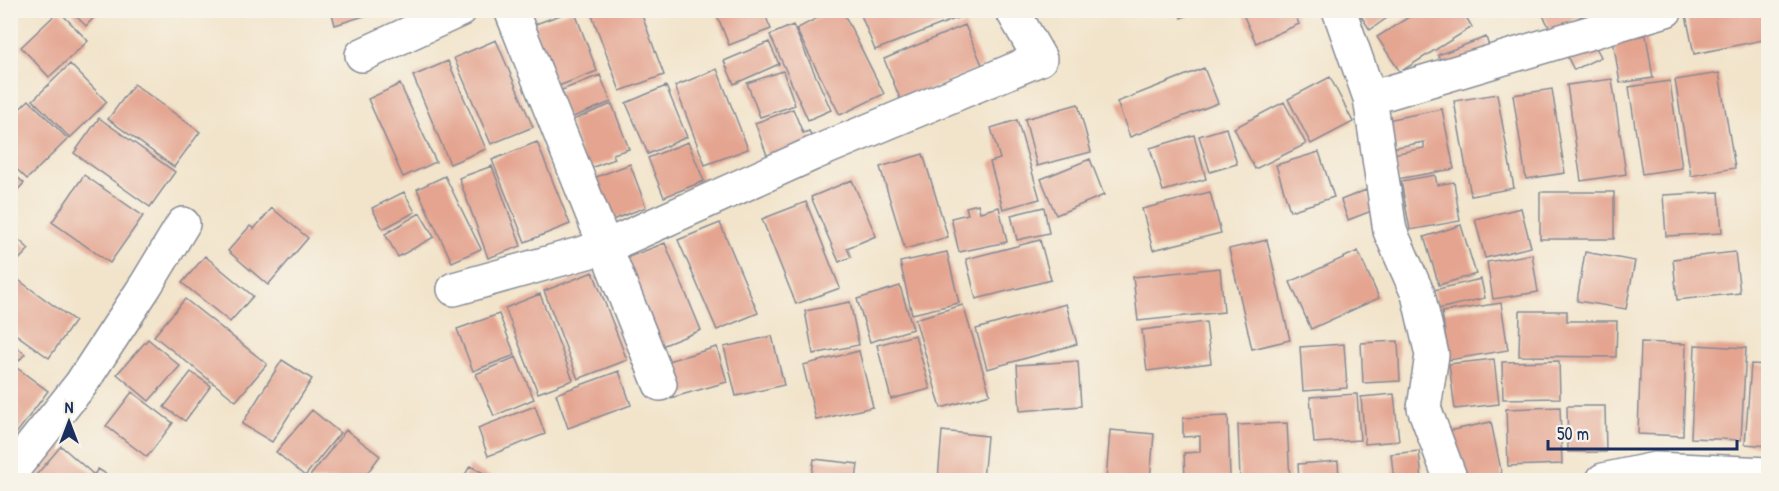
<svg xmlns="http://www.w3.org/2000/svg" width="1779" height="491" viewBox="0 0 1779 491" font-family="'Patrick Hand',sans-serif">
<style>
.building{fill:#e4a490}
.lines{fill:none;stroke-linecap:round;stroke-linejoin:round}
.minor-casing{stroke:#868a94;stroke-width:36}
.minor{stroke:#fff;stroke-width:33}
</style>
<rect width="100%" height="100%" fill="#f7f3e8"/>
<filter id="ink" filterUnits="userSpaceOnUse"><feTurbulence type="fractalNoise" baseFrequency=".0167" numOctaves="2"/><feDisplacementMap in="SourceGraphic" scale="12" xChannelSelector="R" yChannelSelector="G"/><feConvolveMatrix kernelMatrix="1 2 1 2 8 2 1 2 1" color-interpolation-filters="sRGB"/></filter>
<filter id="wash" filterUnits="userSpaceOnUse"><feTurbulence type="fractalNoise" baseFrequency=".008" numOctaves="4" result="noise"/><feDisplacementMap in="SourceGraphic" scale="24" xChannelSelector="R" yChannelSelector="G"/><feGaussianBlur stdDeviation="1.35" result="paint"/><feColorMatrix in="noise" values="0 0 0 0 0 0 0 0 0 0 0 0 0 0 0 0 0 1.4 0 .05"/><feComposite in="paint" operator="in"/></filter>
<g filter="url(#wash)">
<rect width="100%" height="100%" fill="#f2e4cb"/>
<g id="blocks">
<path class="building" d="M70,10H101L86,26Z
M331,10H380V11L335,25Z
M574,10L597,71L556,87L533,25Z
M590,10H640L664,75L620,91Z
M715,10H763L771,29L729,45Z
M833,10H842L884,94L840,115L796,29Z
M859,10H957L960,17L875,50Z
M1178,10H1198V11L1181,18Z
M1241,10H1293L1299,24L1256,43Z
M1357,10H1398L1370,30Z
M1420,10H1462L1472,27L1400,72L1377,37Z
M1540,10H1593L1552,32Z
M1685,10H1768V39L1694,54Z
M59,11L88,41L49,77L21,47Z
M793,25L831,110L808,120L770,35Z
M965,25L983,67L901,101L884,59Z
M1646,35L1653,78L1620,83L1613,40Z
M1486,37L1491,53L1444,70L1438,55Z
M1591,38L1601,57L1574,70L1564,50Z
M496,40L533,127L491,144L454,58Z
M769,42L779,64L734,84L724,61Z
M448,61L486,149L450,164L413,76Z
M70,64L107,102L70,138L33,100Z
M1204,68L1218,103L1130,137L1117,102Z
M717,69L748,149L705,165L675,86Z
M783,71L795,105L760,117L747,83Z
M1719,73L1735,168L1691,176L1675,80Z
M600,75L611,102L568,119L557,92Z
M1330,77L1353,122L1311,144L1288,99Z
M1612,79L1626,174L1581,181L1567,85Z
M1670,81L1682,168L1642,174L1629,87Z
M134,84L200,132L174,167L108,119Z
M400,84L436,162L403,177L368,99Z
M666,86L687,137L648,154L626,103Z
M1552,89L1565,173L1526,179L1513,95Z
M1497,94L1514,188L1471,196L1454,101Z
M29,100L68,139L27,179L10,163V118Z
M1284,102L1306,144L1255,169L1234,128Z
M612,104L629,149L613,154L615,159L585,170L570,121Z
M1078,104L1091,152L1037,166L1025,119Z
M793,109L803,133L809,131L816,149L771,166L755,123Z
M1442,109L1454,169L1398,179L1393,154L1424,148V142L1392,148L1387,120Z
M99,118L175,172L150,207L74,153Z
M1017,120L1040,199L1003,209L990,162L1000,159L991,128Z
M1226,128L1237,164L1210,172L1199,136Z
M1194,135L1206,179L1163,191L1150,148Z
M537,142L570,224L525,242L492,160Z
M688,142L704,181L664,197L648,158Z
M1319,152L1334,197L1290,211L1276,165Z
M923,154L948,237L905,249L880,167Z
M1090,159L1104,195L1056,215L1041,179Z
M630,164L646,207L607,222L591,179Z
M492,166L521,246L488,258L459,178Z
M10,171L24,183L10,198Z
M84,175L143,216L110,263L52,222Z
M1435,175L1437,185L1454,182L1460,221L1410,230L1401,181Z
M445,176L481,249L452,262L417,189Z
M852,180L876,236L847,248L851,257L839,262L811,197Z
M1366,190L1374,210L1348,220L1341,200Z
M404,192L415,212L383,229L372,208Z
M1210,192L1221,233L1153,250L1142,209Z
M1540,192H1614V239H1540Z
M1719,192L1722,233L1666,236L1663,195Z
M806,202L840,288L796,304L762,219Z
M978,204L980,212L999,207L1007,242L959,252L951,218L968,214L966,207Z
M1044,207L1049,233L1017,240L1011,215Z
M272,208L308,238L268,285L228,251L250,226L254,229Z
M1521,208L1531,247L1485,258L1475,219Z
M420,213L434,237L398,257L385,234Z
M720,223L758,313L717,330L678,240Z
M1461,225L1476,274L1439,285L1424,237Z
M10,232L29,249L10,269Z
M1040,240L1051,280L976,299L966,259Z
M1267,240L1290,340L1252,349L1229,249Z
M665,243L701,330L652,350L616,262Z
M1358,251L1379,298L1311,329L1290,282Z
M947,252L959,303L912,314L900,262Z
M1585,252L1635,261L1626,309L1577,301Z
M1735,252L1740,293L1677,300L1673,259Z
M1532,254L1538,292L1493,299L1487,262Z
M205,256L253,296L230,322L182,283Z
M1220,268L1224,312L1138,321L1133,277Z
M593,272L627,360L578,379L544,291Z
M17,279L75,321L49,358L10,330V289Z
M1481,279L1485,298L1438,309L1434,290Z
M900,286L913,329L870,342L857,299Z
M540,294L573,380L538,393L505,308Z
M185,299L267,364L236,401L154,336Z
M850,302L859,345L813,354L805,311Z
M1501,303L1508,350L1449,360L1442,312Z
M1066,304L1077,344L987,369L976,329Z
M963,305L990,394L941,408L915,319Z
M1520,311H1567V321H1617L1616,357L1519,356Z
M499,314L515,355L473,371L457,329Z
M1206,322L1211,363L1147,371L1142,330Z
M915,335L930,389L891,399L877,345Z
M772,336L784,385L736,396L724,347Z
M148,339L180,366L149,401L117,374Z
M10,341L25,354L10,370Z
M1398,341L1400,381L1363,383L1361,343Z
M1641,342L1686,344L1683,436L1638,434Z
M1344,344L1347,388L1303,391L1300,347Z
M1695,345L1746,348L1741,440L1691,438Z
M717,347L727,382L667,399L657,364Z
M859,351L873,407L816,420L803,365Z
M516,357L534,399L494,416L476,374Z
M1494,359L1499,404L1455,409L1449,364Z
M282,360L312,379L272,442L242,424Z
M1078,361L1081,406L1020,411L1017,365Z
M1559,361L1560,398L1503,399L1502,362Z
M1751,364L1768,365V446L1745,444Z
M17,368L48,391L10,442V376Z
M619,371L631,405L568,428L556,394Z
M191,372L211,386L185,421L164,407Z
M132,392L173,423L147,457L106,426Z
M1357,394L1360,440L1314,443L1310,397Z
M1394,394L1399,441L1365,444L1361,397Z
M535,406L545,434L488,456L478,428Z
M1567,406H1605L1606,452H1568Z
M1560,407L1562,464L1508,466L1506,409Z
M312,410L340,433L305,476L276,452Z
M1228,416L1230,478L1185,480L1184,453L1200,452V436L1183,437V418Z
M1491,422L1503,480H1459L1448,431Z
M1287,423L1290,480H1240L1238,425Z
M346,430L380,456L362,480H307Z
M1110,430L1154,434L1150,480H1106Z
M942,431L987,436L983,480H938Z
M61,446L93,474L87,480H32Z
M1419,451L1422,480H1394L1391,454Z
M814,459L858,464L856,480H811Z
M1338,461L1339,480H1299L1298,464Z
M470,466L497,480H462Z
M98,469L116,480H90Z"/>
</g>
</g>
<g filter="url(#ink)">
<use href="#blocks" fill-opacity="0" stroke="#868a94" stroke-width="1.5"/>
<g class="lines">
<defs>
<path id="minor" d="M511,10L660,384
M1339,10L1370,98L1390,231L1418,294L1432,355L1424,408L1451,480
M362,55L460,10
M1370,98L1666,10
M454,289L605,247L812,154L1040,59L1012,10
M10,473L81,384L146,285L183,224
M1603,480L1655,469L1768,474"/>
</defs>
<use href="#minor" class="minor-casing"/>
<use href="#minor" class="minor"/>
</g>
</g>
<rect width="1779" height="491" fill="none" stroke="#f7f3e8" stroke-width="36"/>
<g transform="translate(69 422)" stroke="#f7f3e8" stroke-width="4.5" paint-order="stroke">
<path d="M0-4.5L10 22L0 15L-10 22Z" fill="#1b2f5e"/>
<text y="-9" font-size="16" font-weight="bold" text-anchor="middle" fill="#1b2f5e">N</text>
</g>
<path d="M1548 440v9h189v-9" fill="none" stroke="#1b2f5e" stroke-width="3"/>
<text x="1557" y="440" font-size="18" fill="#1b2f5e" stroke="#f7f3e8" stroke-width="4.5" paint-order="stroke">50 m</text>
</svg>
